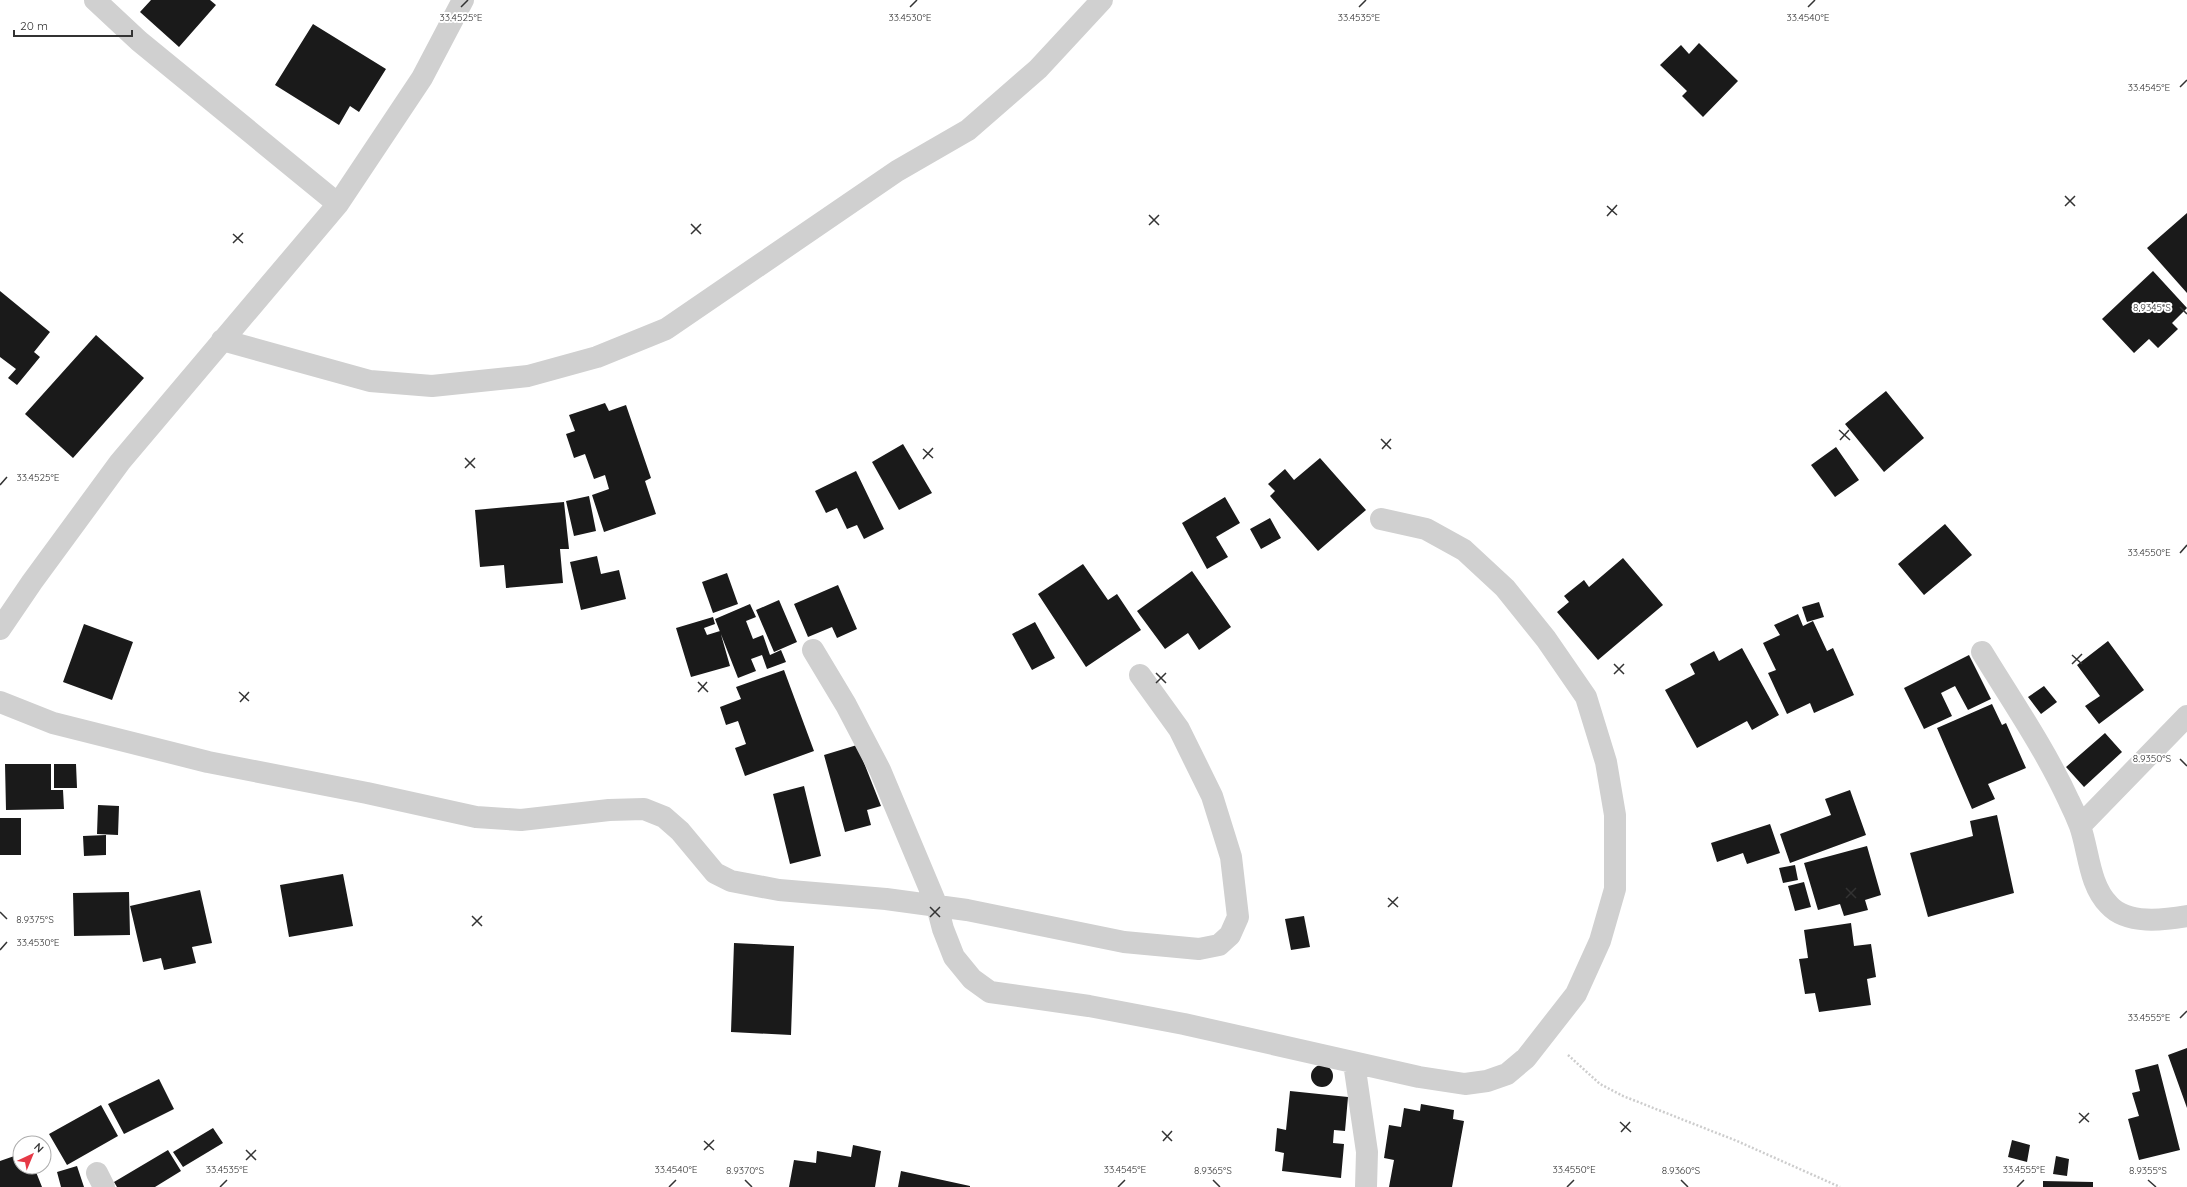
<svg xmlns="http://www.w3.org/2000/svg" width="2187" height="1187" viewBox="0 0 2187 1187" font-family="Quicksand,sans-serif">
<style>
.building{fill:#1a1a1a}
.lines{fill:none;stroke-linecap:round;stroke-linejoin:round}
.path{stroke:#cdcdcd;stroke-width:2.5;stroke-dasharray:2 2;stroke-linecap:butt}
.minor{stroke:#d0d0d0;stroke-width:22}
.ticks{fill:none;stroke:#333;stroke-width:1.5}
.ticks-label{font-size:10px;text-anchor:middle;fill:#333;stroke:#fff;stroke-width:4;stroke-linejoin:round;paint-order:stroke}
</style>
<rect width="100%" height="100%" fill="#fff"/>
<path class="building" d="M151,0H210L216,5L179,47L140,12Z
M313,24L386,69L359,112L350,106L339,125L275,85Z
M1699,43L1738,81L1703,117L1682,96L1687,91L1660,65L1681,45L1689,54Z
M2187,213V293L2147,248Z
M2153,271L2187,308L2172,323L2178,329L2158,348L2149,339L2134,353L2102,319Z
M0,291L50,332L34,352L40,357L17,385L8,378L16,369L0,357Z
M96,335L144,378L73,458L25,414Z
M1886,391L1924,438L1884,472L1845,424Z
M605,403L609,411L626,405L651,478L645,481L656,514L604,532L592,495L609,489L605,475L594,479L585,454L574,458L566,434L575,431L569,415Z
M903,444L932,493L899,510L872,462Z
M1836,447L1859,480L1835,497L1811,465Z
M1320,458L1366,510L1318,551L1270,496L1275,491L1268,484L1285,469L1294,480Z
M856,471L884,529L864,539L857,525L847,529L837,508L826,513L815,491Z
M589,496L596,531L574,536L566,501Z
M1225,497L1240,523L1216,537L1228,557L1207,569L1182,523Z
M564,502L569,549H560L563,583L506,588L504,565L480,567L475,510Z
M1270,518L1281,538L1261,549L1250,529Z
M1945,524L1972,555L1924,595L1898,564Z
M597,556L601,574L619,570L626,599L581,610L570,562Z
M1623,558L1663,605L1598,660L1557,612L1569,602L1564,596L1584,580L1589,587Z
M1083,564L1108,600L1117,594L1141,630L1086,667L1038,594Z
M1192,571L1231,627L1199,650L1188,633L1165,649L1137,611Z
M727,573L738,604L713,613L702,582Z
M838,585L857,629L837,638L832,627L808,637L794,604Z
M779,600L797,642L774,652L756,610Z
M1819,602L1824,617L1807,622L1802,607Z
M750,604L756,617L746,621L753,639L763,635L770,655L781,650L786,662L767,669L762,655L751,659L756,671L738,678L715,619Z
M1798,614L1803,626L1813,621L1827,651L1833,648L1854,695L1814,713L1810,703L1787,714L1768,673L1776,670L1763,643L1780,635L1774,625Z
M713,617L715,624L704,628L707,635L720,631L730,666L691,677L676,628Z
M1035,622L1055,658L1032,670L1012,634Z
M84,624L133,642L112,700L63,682Z
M2108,641L2144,690L2099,724L2085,706L2100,696L2077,665Z
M1742,648L1779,715L1752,730L1747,721L1697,748L1665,690L1695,674L1690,664L1714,651L1719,661Z
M1969,655L1991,699L1968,710L1955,686L1941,693L1952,716L1924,729L1904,688Z
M784,670L814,751L745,776L735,748L746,744L738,721L726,725L720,707L741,699L736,687Z
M2044,686L2057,702L2041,714L2028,697Z
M1992,704L2002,725L2006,723L2026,768L1988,784L1995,799L1972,809L1937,728Z
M2105,733L2122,752L2084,787L2066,767Z
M857,745L881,806L867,810L871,825L845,832L824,755Z
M5,764H51V790H63L64,809L6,810Z
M54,764H76L77,788H54Z
M804,786L821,856L790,864L773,794Z
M1850,790L1866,835L1790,863L1780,834L1831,815L1825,799Z
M98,805L119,806L118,835L97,834Z
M1997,815L2014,893L1928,917L1910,853L1973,836L1970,821Z
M0,818H21V855H0Z
M1770,824L1780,853L1747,864L1743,853L1717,862L1711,843Z
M106,835V855L84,856L83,836Z
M1867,846L1881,895L1865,900L1868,910L1844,916L1840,904L1818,910L1804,863Z
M1795,865L1798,880L1783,883L1779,868Z
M343,874L353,926L289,937L280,885Z
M1804,882L1811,907L1795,911L1788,886Z
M200,890L212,943L192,947L196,963L164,970L161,958L143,962L130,906Z
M129,892L130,935L74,936L73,893Z
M1304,916L1310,947L1291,950L1285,919Z
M1851,923L1854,946L1871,944L1876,977L1867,979L1871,1005L1819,1012L1815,993L1805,994L1799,959L1808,958L1804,930Z
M734,943L794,946L791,1035L731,1032Z
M2187,1048V1108L2168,1055Z
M2158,1064L2180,1150L2139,1160L2128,1119L2139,1116L2132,1093L2140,1091L2135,1070Z
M1311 1076a11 11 0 1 1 22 0a11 11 0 1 1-22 0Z
M159,1079L174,1109L124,1134L108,1104Z
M1290,1091L1348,1097L1345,1131L1334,1130L1333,1143L1344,1144L1341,1178L1282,1171L1284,1153L1275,1151L1277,1128L1286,1130Z
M1421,1104L1454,1110L1453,1119L1464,1121L1452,1187H1389L1394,1160L1384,1158L1389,1125L1401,1127L1404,1108L1420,1111Z
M101,1105L118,1136L67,1165L49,1134Z
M213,1128L223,1143L183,1167L173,1152Z
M2012,1140L2030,1145L2027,1162L2008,1157Z
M853,1145L881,1151L875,1187H789L794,1160L816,1163L817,1151L851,1157Z
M168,1150L181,1171L155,1187H117L114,1182Z
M20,1154V1167H34L42,1187H0V1161Z
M2056,1156L2069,1159L2067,1176L2053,1174Z
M77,1166L84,1187H61L57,1172Z
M901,1171L970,1186V1187H898Z
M2043,1181L2093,1182V1187H2043Z"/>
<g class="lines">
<path class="path" d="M1568,1055L1600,1084L1623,1096L1737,1141L1840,1187"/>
<path class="minor" d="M95,0L139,41L338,204
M222,340L370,381L432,386L528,376L597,357L666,329L897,171L968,130L1038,69L1102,0
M0,629L32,582L120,462L338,204L422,78L463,0
M813,650L846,705L880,770L937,906L943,929L954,957L972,979L990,992L1089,1006L1184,1024L1419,1077L1465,1084L1487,1081L1507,1074L1526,1058L1576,994L1600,941L1615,889V815L1606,762L1586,697L1546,639L1505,588L1464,550L1426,529L1381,519
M1982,652C2012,701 2045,749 2069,801C2073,809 2077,818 2080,826C2089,852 2089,885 2109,905C2127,925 2164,920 2187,916
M0,702L53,723L208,762L367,793L476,817L521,820L609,810L644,809L664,817L680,831L715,873L731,881L779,890L886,899L967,910L1124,942L1199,949L1219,945L1230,935L1238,917L1231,857L1212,796L1179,729L1140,675
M2080,826L2187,716
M1354,1063L1367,1152L1366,1187
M97,1173L104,1187"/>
</g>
<path class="ticks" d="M461,7L468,0M910,7L917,0M1359,7L1366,0M1808,7L1815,0M2180,87L2187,80M2065,196L2075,206M1607,206L1617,215M2065,206L2075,196M1149,215L1159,225M1607,216L1617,205M691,224L701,234M1149,225L1159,215M233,234L243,243M691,234L701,224M233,243L243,233M2180,307L2187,314M1839,430L1850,440M1381,439L1391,449M1840,440L1849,430M923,449L933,458M1382,449L1391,439M465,458L475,468M923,459L933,448M465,468L475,458M0,485L7,477M2180,553L2187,545M2072,655L2082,664M1614,664L1624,674M2072,664L2082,654M1156,673L1166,683M1614,674L1624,664M698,682L708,692M1156,683L1166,673M239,692L249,701M698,692L707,682M240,702L249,692M2180,759L2187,766M1846,888L1856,898M1388,898L1398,907M1846,898L1856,888M930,907L940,917M1388,907L1398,897M0,912L7,919M472,916L482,926M930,917L940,907M472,926L482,916M0,950L7,942M2180,1018L2187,1011M2079,1113L2089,1122M1620,1122L1631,1132M2079,1123L2089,1113M1162,1131L1172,1141M1621,1132L1630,1122M704,1141L714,1150M1163,1141L1172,1131M246,1150L256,1160M704,1150L714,1140M246,1160L256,1150M745,1180L752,1187M1213,1180L1220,1187M1681,1180L1688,1187M2148,1180L2156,1187M220,1187L227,1180M669,1187L676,1180M1118,1187L1125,1180M1567,1187L1574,1180M2017,1187L2024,1180"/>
<g class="ticks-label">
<text x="461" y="21">33.4525°E</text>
<text x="910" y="21">33.4530°E</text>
<text x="1359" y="21">33.4535°E</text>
<text x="1808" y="21">33.4540°E</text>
<text x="2149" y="91">33.4545°E</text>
<text x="2152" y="311">8.9345°S</text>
<text x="38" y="481">33.4525°E</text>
<text x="2149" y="556">33.4550°E</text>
<text x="2152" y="762">8.9350°S</text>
<text x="35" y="923">8.9375°S</text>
<text x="38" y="946">33.4530°E</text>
<text x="2149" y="1021">33.4555°E</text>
<text x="227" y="1173">33.4535°E</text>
<text x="676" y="1173">33.4540°E</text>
<text x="1125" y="1173">33.4545°E</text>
<text x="1574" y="1173">33.4550°E</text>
<text x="2024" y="1173">33.4555°E</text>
<text x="745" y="1174">8.9370°S</text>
<text x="1213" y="1174">8.9365°S</text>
<text x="1681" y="1174">8.9360°S</text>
<text x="2148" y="1174">8.9355°S</text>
</g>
<g transform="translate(32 1155) rotate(44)"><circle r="19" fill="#ffffff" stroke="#adadad"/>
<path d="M0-3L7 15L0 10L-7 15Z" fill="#e63946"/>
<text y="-6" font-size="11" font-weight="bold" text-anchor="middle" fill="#333333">N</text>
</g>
<path d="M14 30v6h118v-6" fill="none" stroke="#333333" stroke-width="2"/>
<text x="20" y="30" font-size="12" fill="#333333" stroke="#ffffff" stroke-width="3" paint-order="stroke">20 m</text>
</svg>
